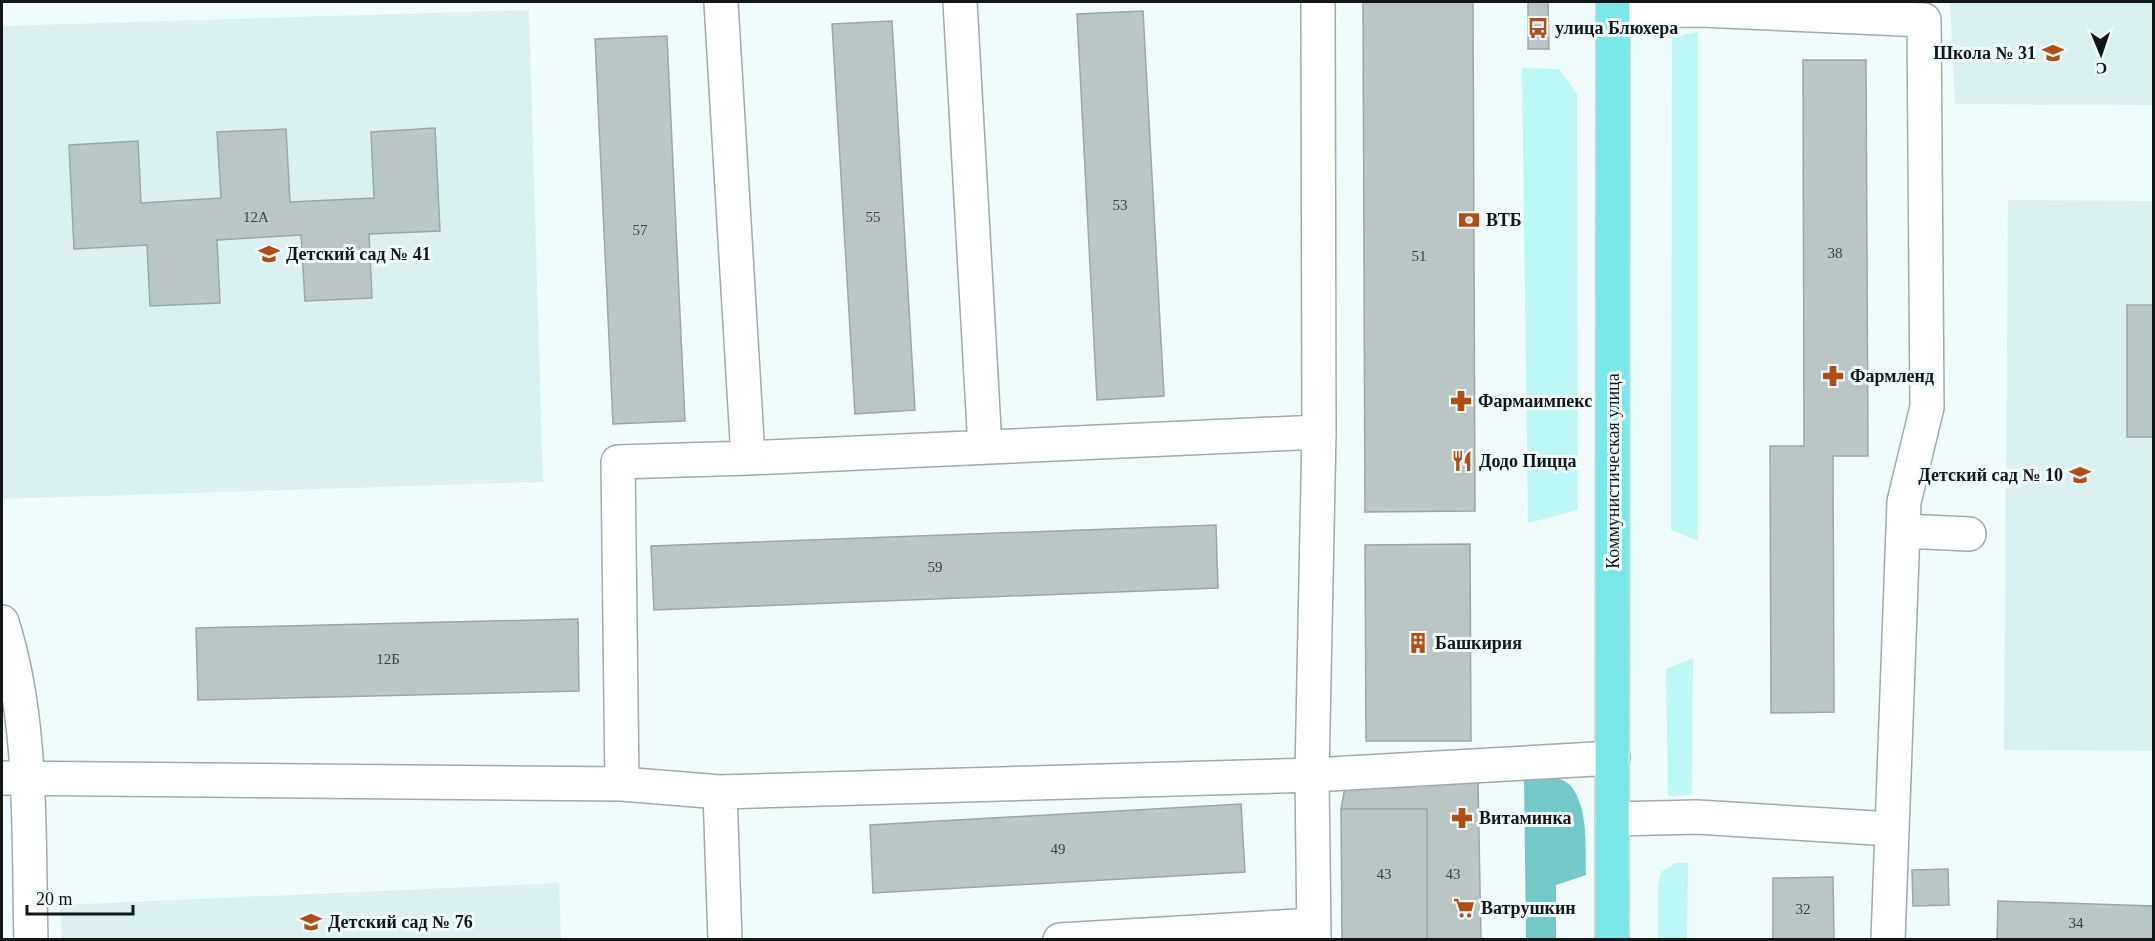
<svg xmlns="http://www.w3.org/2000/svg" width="2155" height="941" viewBox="0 0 2155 941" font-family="Georgia,serif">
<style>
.built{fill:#dbf1f1}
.green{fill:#bdf7f6}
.forest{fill:#73c8c8}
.building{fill:#bac6c6;stroke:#9ba6a6;stroke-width:1.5}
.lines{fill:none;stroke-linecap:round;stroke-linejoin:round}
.minor-casing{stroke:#9faaaa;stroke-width:36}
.major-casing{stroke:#d4d5d5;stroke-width:36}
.minor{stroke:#fff;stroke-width:33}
.major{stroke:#7ae8e8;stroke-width:33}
.labels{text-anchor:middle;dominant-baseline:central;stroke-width:6;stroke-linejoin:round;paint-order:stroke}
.number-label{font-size:15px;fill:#3c4242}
.poi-label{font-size:18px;font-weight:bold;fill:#121616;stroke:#effcfb;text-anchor:start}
.street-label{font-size:18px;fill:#121616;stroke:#effcfb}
</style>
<rect width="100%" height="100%" fill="#effcfb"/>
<path class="built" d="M1950,2H2153V105L1955,104Z
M529,10L543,482L2,499V26Z
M2008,200L2153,201V751L2004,750Z
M559,883L561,939H62L60,905Z"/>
<path class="green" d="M1698,32V541L1671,530L1672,37Z
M1522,68L1559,69L1577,94L1578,510L1528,523Z
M1693,658L1692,795L1668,796L1666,669Z
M1675,863H1688L1687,939H1658V887L1661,872Z"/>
<path class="forest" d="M1545,774C1553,777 1566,780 1571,786C1589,809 1585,848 1586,875L1556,885V939H1526L1524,778Z"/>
<path class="building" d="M1363,2H1473L1475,511L1365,512Z
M1528,2H1548L1549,49H1528Z
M1143,11L1164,396L1097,400L1077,14Z
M892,21L915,410L855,414L832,24Z
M667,36L685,421L613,424L595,39Z
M1803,60H1866L1868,456H1833L1834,712L1771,713L1770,446H1804Z
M435,128L440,231L369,234L372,298L305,301L301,235L217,240L220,303L150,306L147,245L74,249L69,145L138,141L141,203L221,198L217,132L286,129L290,202L374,198L371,132Z
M2127,305H2154V437H2127Z
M1216,525L1218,588L654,610L651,546Z
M1470,544L1471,741H1366L1365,545Z
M578,619L579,691L198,700L196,628Z
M1346,782H1478L1481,940H1427V809H1341Z
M1241,804L1245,872L873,893L870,825Z
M1341,809H1427V940H1342Z
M1948,869L1949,905L1913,906L1912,870Z
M1833,877L1834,940H1773V878Z
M1998,901L2154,906V940H1997Z"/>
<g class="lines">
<defs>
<path id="minor" d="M721,2L748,458L1319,432
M960,2L985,447
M1613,11L1701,10L1924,20L1927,407L1904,502L1888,940
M1903,531L1969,534
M2,622C34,723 28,834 31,940
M2,778L622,784L720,792L1312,775L1319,432L1318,2
M622,784L618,462L748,458
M720,792L725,940
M1612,819L1697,817L1891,829
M1060,940L1314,925
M1314,940L1312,775L1613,758"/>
<path id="major" d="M1612,940L1613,2"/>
</defs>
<use href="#minor" class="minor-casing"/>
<use href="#major" class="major-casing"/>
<use href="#minor" class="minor"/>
<use href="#major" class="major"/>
</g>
<defs>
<symbol id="bus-bare" viewBox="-9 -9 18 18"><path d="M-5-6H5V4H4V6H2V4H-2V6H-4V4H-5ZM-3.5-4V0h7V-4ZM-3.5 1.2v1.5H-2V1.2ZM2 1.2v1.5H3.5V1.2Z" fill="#b04e15" stroke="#effcfb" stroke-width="2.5" paint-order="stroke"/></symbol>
<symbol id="school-bare" viewBox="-9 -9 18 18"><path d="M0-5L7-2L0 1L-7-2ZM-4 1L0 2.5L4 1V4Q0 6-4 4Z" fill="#b04e15" stroke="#effcfb" stroke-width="2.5" paint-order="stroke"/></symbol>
<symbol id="bank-bare" viewBox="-9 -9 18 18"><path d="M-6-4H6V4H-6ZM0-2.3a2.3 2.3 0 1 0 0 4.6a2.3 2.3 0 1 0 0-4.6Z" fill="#b04e15" stroke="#effcfb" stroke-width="2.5" paint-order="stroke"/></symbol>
<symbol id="pharmacy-bare" viewBox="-9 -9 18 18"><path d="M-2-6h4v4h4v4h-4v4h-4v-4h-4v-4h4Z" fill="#b04e15" stroke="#effcfb" stroke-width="2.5" paint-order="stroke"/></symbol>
<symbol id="restaurant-bare" viewBox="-9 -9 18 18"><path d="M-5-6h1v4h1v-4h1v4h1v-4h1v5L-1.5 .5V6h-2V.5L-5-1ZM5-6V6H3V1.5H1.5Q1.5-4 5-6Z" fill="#b04e15" stroke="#effcfb" stroke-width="2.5" paint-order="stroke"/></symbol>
<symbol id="building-bare" viewBox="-9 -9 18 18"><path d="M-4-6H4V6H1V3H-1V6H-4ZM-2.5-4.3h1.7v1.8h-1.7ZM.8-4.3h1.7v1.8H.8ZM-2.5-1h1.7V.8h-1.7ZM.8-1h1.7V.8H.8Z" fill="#b04e15" stroke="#effcfb" stroke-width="2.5" paint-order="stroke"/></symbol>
<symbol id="supermarket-bare" viewBox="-9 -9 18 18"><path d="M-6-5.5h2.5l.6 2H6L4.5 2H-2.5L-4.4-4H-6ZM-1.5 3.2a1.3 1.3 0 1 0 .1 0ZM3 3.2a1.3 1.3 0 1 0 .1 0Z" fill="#b04e15" stroke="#effcfb" stroke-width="2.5" paint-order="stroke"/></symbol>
</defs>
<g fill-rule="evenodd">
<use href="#bus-bare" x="1523" y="13" width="30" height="30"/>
<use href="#school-bare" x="2038" y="38" width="30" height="30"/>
<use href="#bank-bare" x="1454" y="205" width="30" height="30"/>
<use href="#school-bare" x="254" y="239" width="30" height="30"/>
<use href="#pharmacy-bare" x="1818" y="361" width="30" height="30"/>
<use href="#pharmacy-bare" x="1446" y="386" width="30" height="30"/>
<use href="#restaurant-bare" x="1447" y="446" width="30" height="30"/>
<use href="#school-bare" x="2065" y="460" width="30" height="30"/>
<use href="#building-bare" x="1403" y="628" width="30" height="30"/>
<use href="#pharmacy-bare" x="1447" y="803" width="30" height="30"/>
<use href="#supermarket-bare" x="1449" y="893" width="30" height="30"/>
<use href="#school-bare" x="296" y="907" width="30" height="30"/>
</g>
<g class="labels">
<g class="number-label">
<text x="1120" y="205">53</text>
<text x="256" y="217">12А</text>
<text x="873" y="217">55</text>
<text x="640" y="230">57</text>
<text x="1835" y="253">38</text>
<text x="1419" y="256">51</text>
<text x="935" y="567">59</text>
<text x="388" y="659">12Б</text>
<text x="1058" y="849">49</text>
<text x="1384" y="874">43</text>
<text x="1453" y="874">43</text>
<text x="1803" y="909">32</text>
<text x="2076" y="923">34</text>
</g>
<g class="poi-label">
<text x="1555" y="28">улица Блюхера</text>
<text x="2036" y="53" text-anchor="end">Школа № 31</text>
<text x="1486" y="220">ВТБ</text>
<text x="286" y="254">Детский сад № 41</text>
<text x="1850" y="376">Фармленд</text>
<text x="1478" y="401">Фармаимпекс</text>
<text x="1479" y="461">Додо Пицца</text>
<text x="2063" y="475" text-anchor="end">Детский сад № 10</text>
<text x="1435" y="643">Башкирия</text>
<text x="1479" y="818">Витаминка</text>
<text x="1481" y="908">Ватрушкин</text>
<text x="328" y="922">Детский сад № 76</text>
</g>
<g class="street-label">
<text transform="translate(1613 471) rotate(-90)">Коммунистическая улица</text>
</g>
</g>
<rect width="2155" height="941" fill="none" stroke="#121616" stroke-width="6"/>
<g transform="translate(2101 54) rotate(178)" stroke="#effcfb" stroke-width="4.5" paint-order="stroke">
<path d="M0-4.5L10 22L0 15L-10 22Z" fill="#121616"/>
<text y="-9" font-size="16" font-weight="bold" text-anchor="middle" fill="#121616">С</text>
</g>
<path d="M27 905v9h106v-9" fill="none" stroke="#121616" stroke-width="3"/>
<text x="36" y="905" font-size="18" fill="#121616" stroke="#effcfb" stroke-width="4.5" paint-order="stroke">20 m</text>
</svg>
